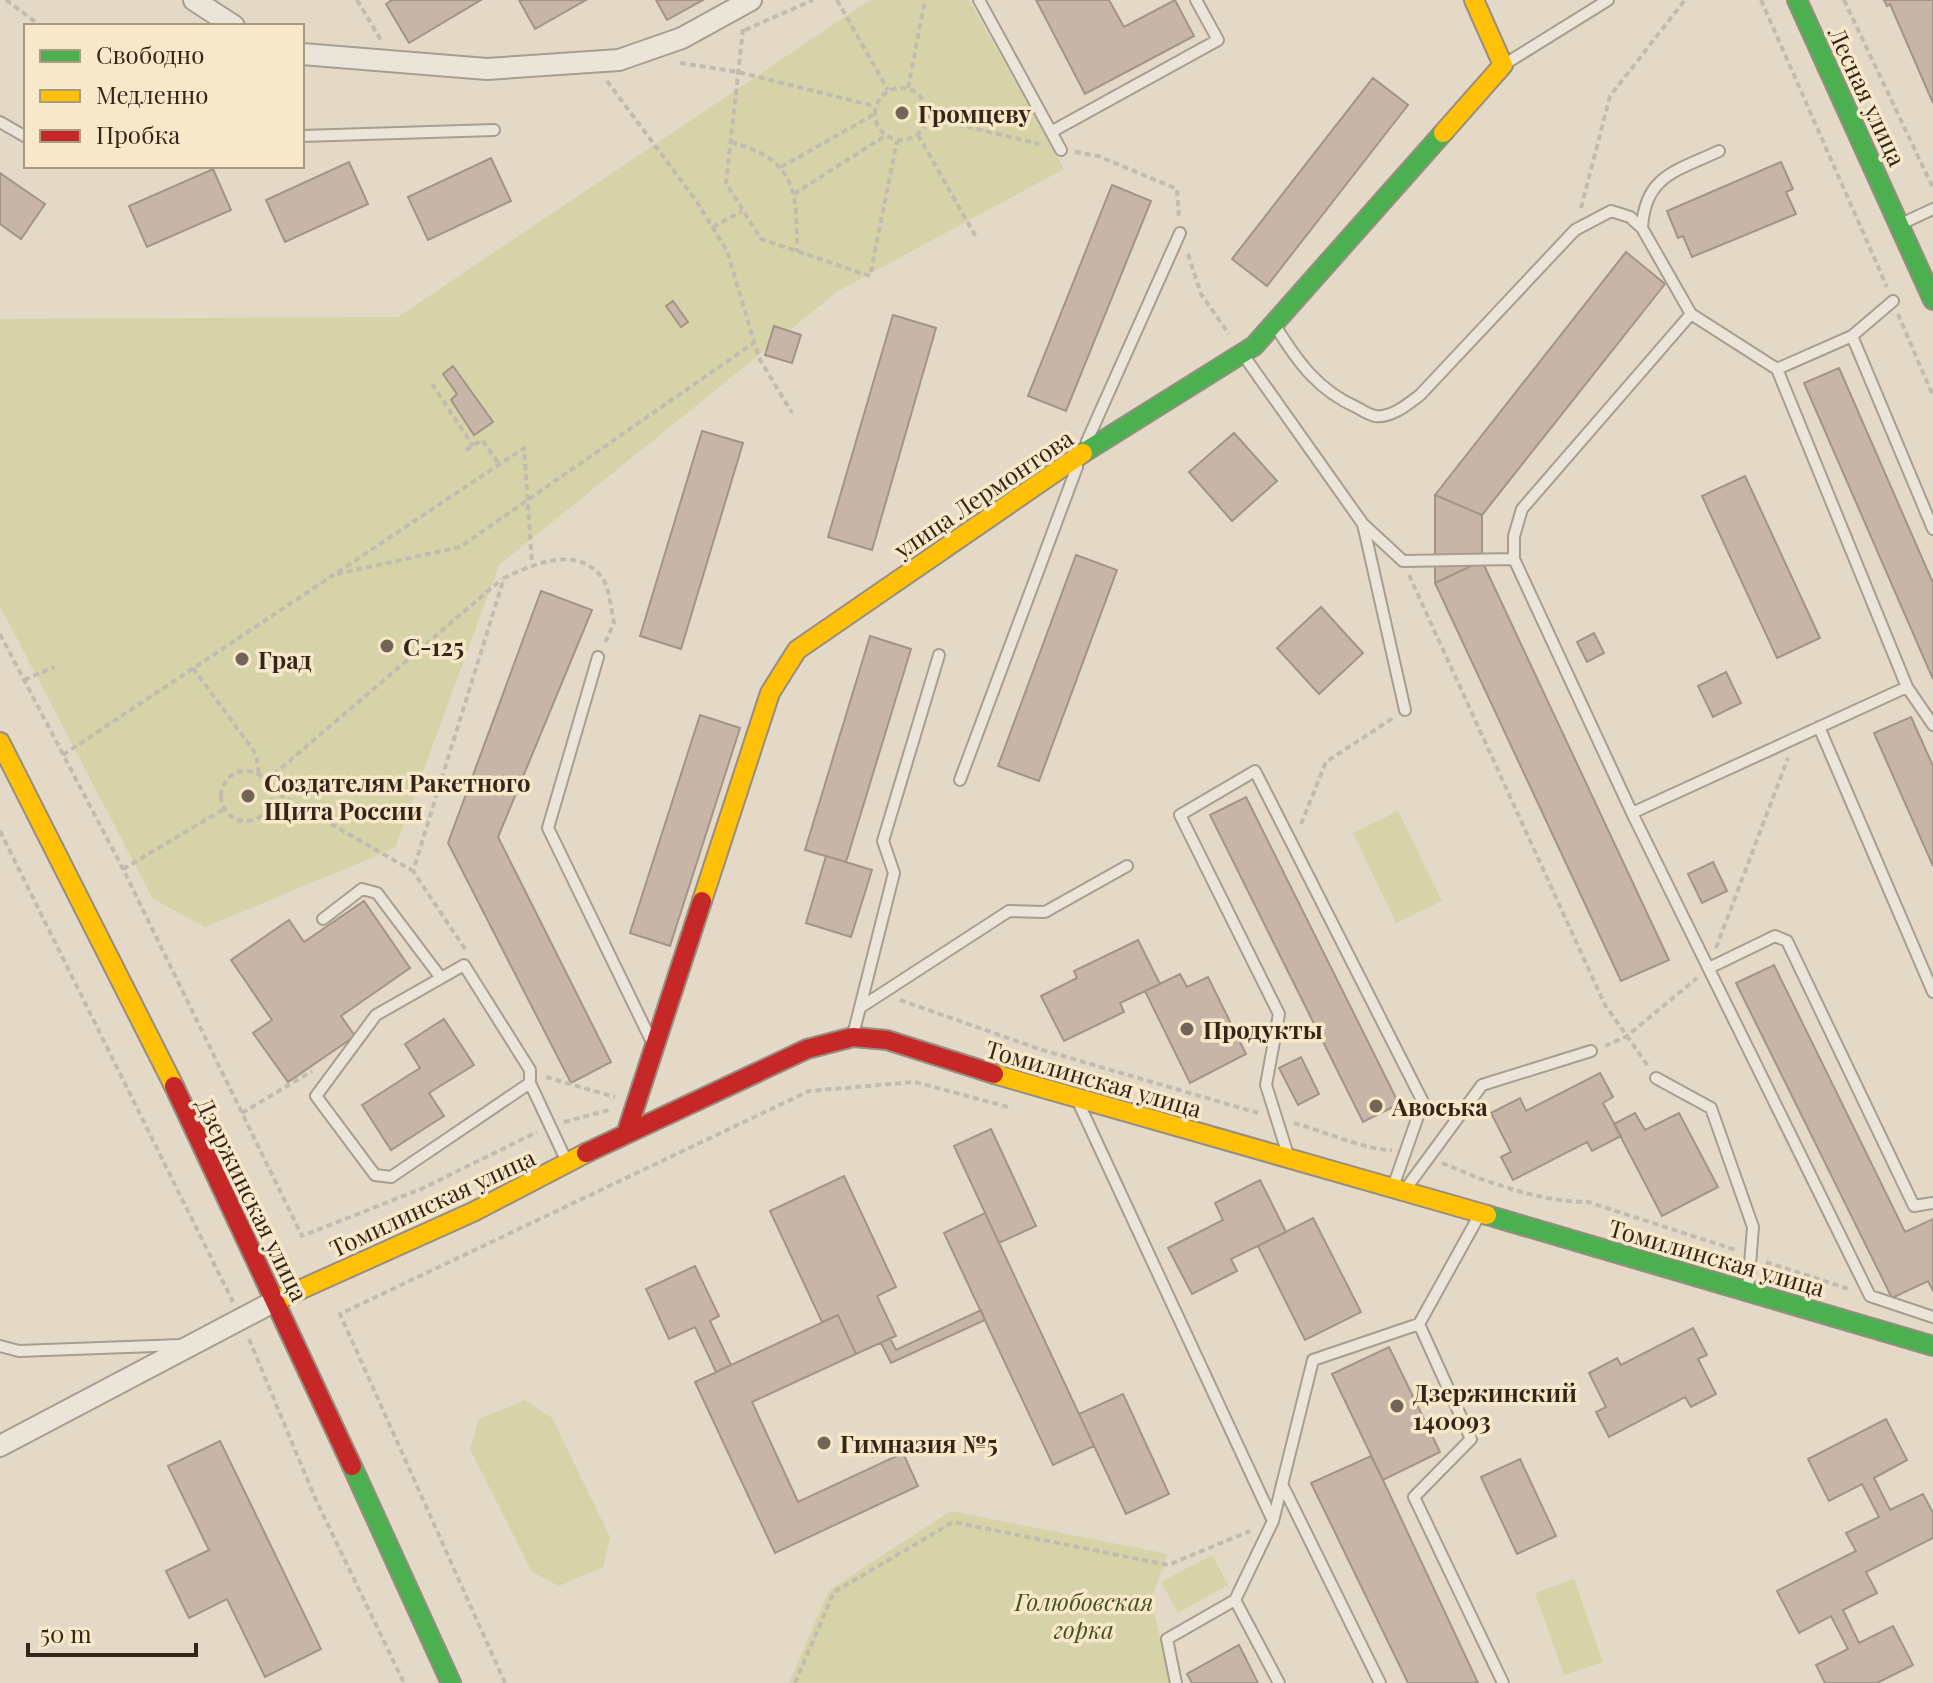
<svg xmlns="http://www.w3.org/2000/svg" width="1933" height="1683" viewBox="0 0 1933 1683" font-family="'Playfair Display',serif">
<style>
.green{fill:#d5d3a7}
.building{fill:#c7b6a7;stroke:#a29486;stroke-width:2}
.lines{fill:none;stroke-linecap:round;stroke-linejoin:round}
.lane-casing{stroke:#a79e90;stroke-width:14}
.street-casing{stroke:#a79e90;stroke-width:24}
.fast-casing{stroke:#978d80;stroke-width:22}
.slow-casing{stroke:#978d80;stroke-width:22}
.jam-casing{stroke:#978d80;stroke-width:22}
.path{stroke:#c3bbb0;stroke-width:4;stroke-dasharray:6 4;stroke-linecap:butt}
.lane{stroke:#ebe4d8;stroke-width:10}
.street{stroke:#ebe4d8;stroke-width:20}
.fast{stroke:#4caf50;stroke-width:18}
.slow{stroke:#ffc107;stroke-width:18}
.jam{stroke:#c62828;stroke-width:18}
.poi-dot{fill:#726456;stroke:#f7e8c9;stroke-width:3}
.labels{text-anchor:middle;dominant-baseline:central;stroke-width:7;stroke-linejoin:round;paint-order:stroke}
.street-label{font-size:24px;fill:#352519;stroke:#f7e8c9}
.poi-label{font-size:24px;font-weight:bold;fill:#352519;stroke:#f7e8c9;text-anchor:start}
.park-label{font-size:24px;font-style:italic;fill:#48521e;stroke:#f7e8c9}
</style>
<rect width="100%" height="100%" fill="#e3d9c6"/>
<path class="green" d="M870,0H969L1064,169L838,291L499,565L395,848L205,927L153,899L0,606V319L398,317Z
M1398,811L1442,901L1396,923L1353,833Z
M525,1400L552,1418L610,1537L603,1567L559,1586L532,1572L470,1449L479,1419Z
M951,1511L1168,1554L1151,1599L1170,1683H789L829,1590Z
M1212,1555L1228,1585L1178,1613L1161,1582Z
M1574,1579L1603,1662L1564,1675L1535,1593Z"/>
<path class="building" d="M392,0H481L409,43L386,4Z
M519,0H586L535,29Z
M656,0H703L667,20Z
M1036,0H1109L1124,27L1175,0L1194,36L1085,94Z
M1884,0H1933V103L1890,4L1887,6Z
M1373,78L1408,105L1267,286L1232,259Z
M491,158L511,201L428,240L408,197Z
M349,162L368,204L285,242L266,200Z
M1781,162L1793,189L1786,192L1796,214L1692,257L1683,236L1678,238L1667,211Z
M213,169L231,210L147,247L129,206Z
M0,173L45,204L21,239L0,224Z
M1112,185L1151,201L1066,411L1028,396Z
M1626,252L1665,284L1482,515L1435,495Z
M673,301L688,322L681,327L666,306Z
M893,315L936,328L872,550L828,537Z
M774,326L801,335L792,363L765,355Z
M453,366L493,422L474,435L451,400L457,394L443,374Z
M1839,368L1933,583V679L1804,383Z
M702,431L743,443L681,649L640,636Z
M1234,433L1277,481L1232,521L1189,472Z
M1745,476L1820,638L1777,658L1702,496Z
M1435,495L1482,515V561L1435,583Z
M1076,555L1117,570L1039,781L998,766Z
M1482,561L1669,960L1621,981L1435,583Z
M541,591L592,610L498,837L611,1062L571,1083L448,843Z
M1321,607L1363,653L1319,694L1277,648Z
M1594,633L1604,653L1587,662L1577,642Z
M870,636L911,649L846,862L805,850Z
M1726,672L1741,703L1713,717L1698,686Z
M700,715L740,728L670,946L630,933Z
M1911,717L1933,766V866L1874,733Z
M1246,797L1399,1104L1363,1122L1210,815Z
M826,856L872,870L851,937L806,923Z
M1713,862L1727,891L1702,903L1688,874Z
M364,901L410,968L341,1016L355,1036L288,1082L253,1033L272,1020L231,960L289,920L304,942Z
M1138,940L1160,984L1120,1003L1124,1012L1064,1041L1041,996L1077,978L1074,971Z
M1774,965L1905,1232L1933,1219V1291L1928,1281L1892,1298L1736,983Z
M1180,974L1187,987L1208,977L1246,1054L1190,1083L1145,991Z
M444,1019L474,1065L429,1093L444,1116L391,1150L362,1105L420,1068L405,1044Z
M1301,1057L1319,1094L1298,1105L1279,1068Z
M1600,1073L1613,1097L1603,1103L1621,1136L1592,1151L1587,1142L1513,1180L1501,1157L1511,1152L1491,1113L1520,1098L1526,1111Z
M1635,1113L1645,1130L1679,1113L1718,1187L1662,1216L1614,1124Z
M991,1129L1036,1226L999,1243L954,1146Z
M844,1176L896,1287L877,1296L896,1336L856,1354L838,1315L822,1322L770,1211Z
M1260,1180L1286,1232L1231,1259L1237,1271L1192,1294L1168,1248L1223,1220L1215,1203Z
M985,1213L1094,1446L1053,1465L944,1233Z
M1313,1218L1361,1312L1305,1340L1258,1246Z
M695,1266L719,1316L710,1321L731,1365L716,1372L695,1327L669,1339L646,1289Z
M981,1310L985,1320L891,1363L881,1343L890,1338L896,1350Z
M838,1315L856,1354L752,1402L798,1502L903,1453L918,1486L775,1553L695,1382Z
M1693,1328L1707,1355L1698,1359L1716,1394L1691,1407L1685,1397L1609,1437L1596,1412L1606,1407L1589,1373L1617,1358L1621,1365Z
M1389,1347L1440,1452L1383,1480L1332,1374Z
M1123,1394L1169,1494L1126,1514L1079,1414Z
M1886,1419L1907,1460L1874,1478L1890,1510L1923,1494L1933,1513V1538L1866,1572L1877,1593L1843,1610L1859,1643L1893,1626L1913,1665L1877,1683H1825L1816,1665L1848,1649L1831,1616L1799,1633L1777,1591L1856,1551L1846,1533L1879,1517L1862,1484L1829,1501L1808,1459Z
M220,1441L321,1649L265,1677L227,1599L189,1618L166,1571L209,1550L168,1466Z
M1371,1456L1383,1480L1478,1683H1408L1311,1483Z
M1520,1459L1556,1536L1517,1554L1481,1477Z
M1239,1645L1258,1683H1192L1187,1674Z"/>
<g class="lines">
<defs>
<path id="lane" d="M979,0L1061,150
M1505,64L1608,0
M0,122L26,137
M1051,132L1218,40L1196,0
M302,136L494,130
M1901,224L1933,209
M1642,228C1645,175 1677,171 1719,151
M1274,324C1297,361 1317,390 1358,408C1363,411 1370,415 1375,416C1392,418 1408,404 1420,395L1575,230L1611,211L1630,217L1642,228L1691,314
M1852,336L1893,301
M1244,356L1363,524
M1777,369L1852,336L1933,529
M1087,441L1180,233
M598,657L548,828L650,1038
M1405,710L1363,524L1403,561L1514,559
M1933,725L1907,687L1777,369L1691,314L1522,509L1514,536V559L1632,813L1870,1296L1933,1317
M1819,727L1933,992
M960,780L1077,467
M1632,813L1907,687
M323,919L362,889L377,893L441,978
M1709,968L1775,936L1787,941L1914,1206L1933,1203
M861,1007L1009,911L1045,912L1127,866
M853,1035L894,873L883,841L939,655
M1656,1078L1711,1108L1753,1227L1748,1289
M530,1083L391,1177L375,1175L316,1096L376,1015L464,965L530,1070V1083L567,1162
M1080,1106L1273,1521
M1288,1155L1266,1085L1279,1014L1180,815L1255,771L1423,1102L1393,1187
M1407,1187L1482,1085L1591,1051
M1419,1324L1471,1439L1414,1497L1503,1683
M0,1346L19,1351L181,1345
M1282,1484L1380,1683
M1235,1600L1279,1683
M1176,1683L1167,1639L1235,1600L1273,1521L1313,1360L1419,1324L1480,1214"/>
<path id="street" d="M194,0L234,26
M302,54L487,69L619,60L682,38L751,0
M0,1446L275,1301"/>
<path id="fast" d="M1797,0L1933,300
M1083,453L1254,346L1443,133
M1487,1215L1933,1346
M352,1466L451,1683"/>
<path id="slow" d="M1443,133L1503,65L1474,0
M0,742L174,1086
M702,901L770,693L797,650L1083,453
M994,1074L1487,1215
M275,1301L473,1212L586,1153"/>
<path id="jam" d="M174,1086L352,1466
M627,1131L702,901
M586,1153L807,1049L853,1037L887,1040L994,1074"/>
</defs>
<use href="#lane" class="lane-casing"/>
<use href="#street" class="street-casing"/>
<use href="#fast" class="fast-casing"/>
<use href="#slow" class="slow-casing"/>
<use href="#jam" class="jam-casing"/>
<path class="path" d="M6,0L41,26
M357,0L381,40
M837,0L888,90
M1761,0L1887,287
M1844,0L1933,188
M743,29L726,183L761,239L870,276L897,141
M745,30L813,0
M680,63L738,72L874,106
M607,81L697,202L727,251L759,358L792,413
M875 114a26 26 0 1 1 52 0a26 26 0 1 1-52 0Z
M908,88L925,0
M928,117L1039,144
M918,135L976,237
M731,142C796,160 797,190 797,252
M1075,152L1098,156L1177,189L1179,219
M781,167L873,115
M794,194L885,136
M1581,208L1610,96L1685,0
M713,227L742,211
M1188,254L1201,294L1229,334
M1898,314L1933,396
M432,384L473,446
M466,450L482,440L499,464
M337,574L460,547L755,342
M1409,575L1605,1005L1648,1066
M0,634L123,869L302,1236L421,1189L537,1132
M193,668L256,754L259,775
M24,680L54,667
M63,755L524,448L532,564
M221 796a25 25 0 1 1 50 0a25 25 0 1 1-50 0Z
M266,781L502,579
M270,789L413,871
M1301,824L1326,762L1393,718
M0,831L233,1302
M123,869L224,809
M1716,948L1788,758
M465,949L413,871L504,578C533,564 579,544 603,579C610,590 611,610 614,623L604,645
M900,1000L1039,1049L1258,1113
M1605,1046L1627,1036L1697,978
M546,1077L615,1097
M242,1113L312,1071
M564,1122L609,1110
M1294,1123C1321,1130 1368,1151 1392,1150
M1442,1163C1486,1182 1540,1202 1588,1202L1736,1250
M1766,1262L1849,1289
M249,1339L315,1498L404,1683
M505,1683L340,1314L809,1091L915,1082L1012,1108
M795,1683L834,1592L953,1522L1168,1565L1250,1531"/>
<use href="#lane" class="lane"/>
<use href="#street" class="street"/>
<use href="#fast" class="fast"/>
<use href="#slow" class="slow"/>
<use href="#jam" class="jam"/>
</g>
<g class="poi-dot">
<circle cx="902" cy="113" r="8"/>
<circle cx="387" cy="646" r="8"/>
<circle cx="242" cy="659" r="8"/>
<circle cx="248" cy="796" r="8"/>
<circle cx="1187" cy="1029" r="8"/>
<circle cx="1376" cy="1106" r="8"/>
<circle cx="1397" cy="1406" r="8"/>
<circle cx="824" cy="1443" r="8"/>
</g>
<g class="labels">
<g class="street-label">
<text transform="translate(1868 96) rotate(65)">Лесная улица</text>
<text transform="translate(983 493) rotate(-34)">улица Лермонтова</text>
<text transform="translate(1094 1078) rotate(16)">Томилинская улица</text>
<text transform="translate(253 1199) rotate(64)">Дзержинская улица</text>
<text transform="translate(432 1202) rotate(-25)">Томилинская улица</text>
<text transform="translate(1717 1257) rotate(16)">Томилинская улица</text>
</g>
<g class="poi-label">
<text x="918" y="113">Громцеву</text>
<text x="403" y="646">С-125</text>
<text x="258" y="659">Град</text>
<text x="264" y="782">Создателям Ракетного<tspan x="264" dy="28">Щита России</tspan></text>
<text x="1203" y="1029">Продукты</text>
<text x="1392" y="1106">Авоська</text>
<text x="1413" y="1392">Дзержинский<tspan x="1413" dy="28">140093</tspan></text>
<text x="840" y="1443">Гимназия №5</text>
</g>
<g class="park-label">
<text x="1084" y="1601">Голюбовская<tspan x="1084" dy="28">горка</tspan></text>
</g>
</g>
<rect x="24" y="24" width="280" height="144" fill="#f7e8c9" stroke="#a99a83" stroke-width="2"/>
<rect x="40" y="50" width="40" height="12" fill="#4caf50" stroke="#a99a83" stroke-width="2"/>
<text x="96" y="64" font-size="24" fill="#352519">Свободно</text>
<rect x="40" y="90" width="40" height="12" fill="#ffc107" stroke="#a99a83" stroke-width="2"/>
<text x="96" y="104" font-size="24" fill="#352519">Медленно</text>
<rect x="40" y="130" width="40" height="12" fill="#c62828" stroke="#a99a83" stroke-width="2"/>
<text x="96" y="144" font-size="24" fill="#352519">Пробка</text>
<path d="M28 1643v12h168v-12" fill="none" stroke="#352519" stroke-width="4"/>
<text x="40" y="1643" font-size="24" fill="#352519" stroke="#f7e8c9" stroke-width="6" paint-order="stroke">50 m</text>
</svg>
